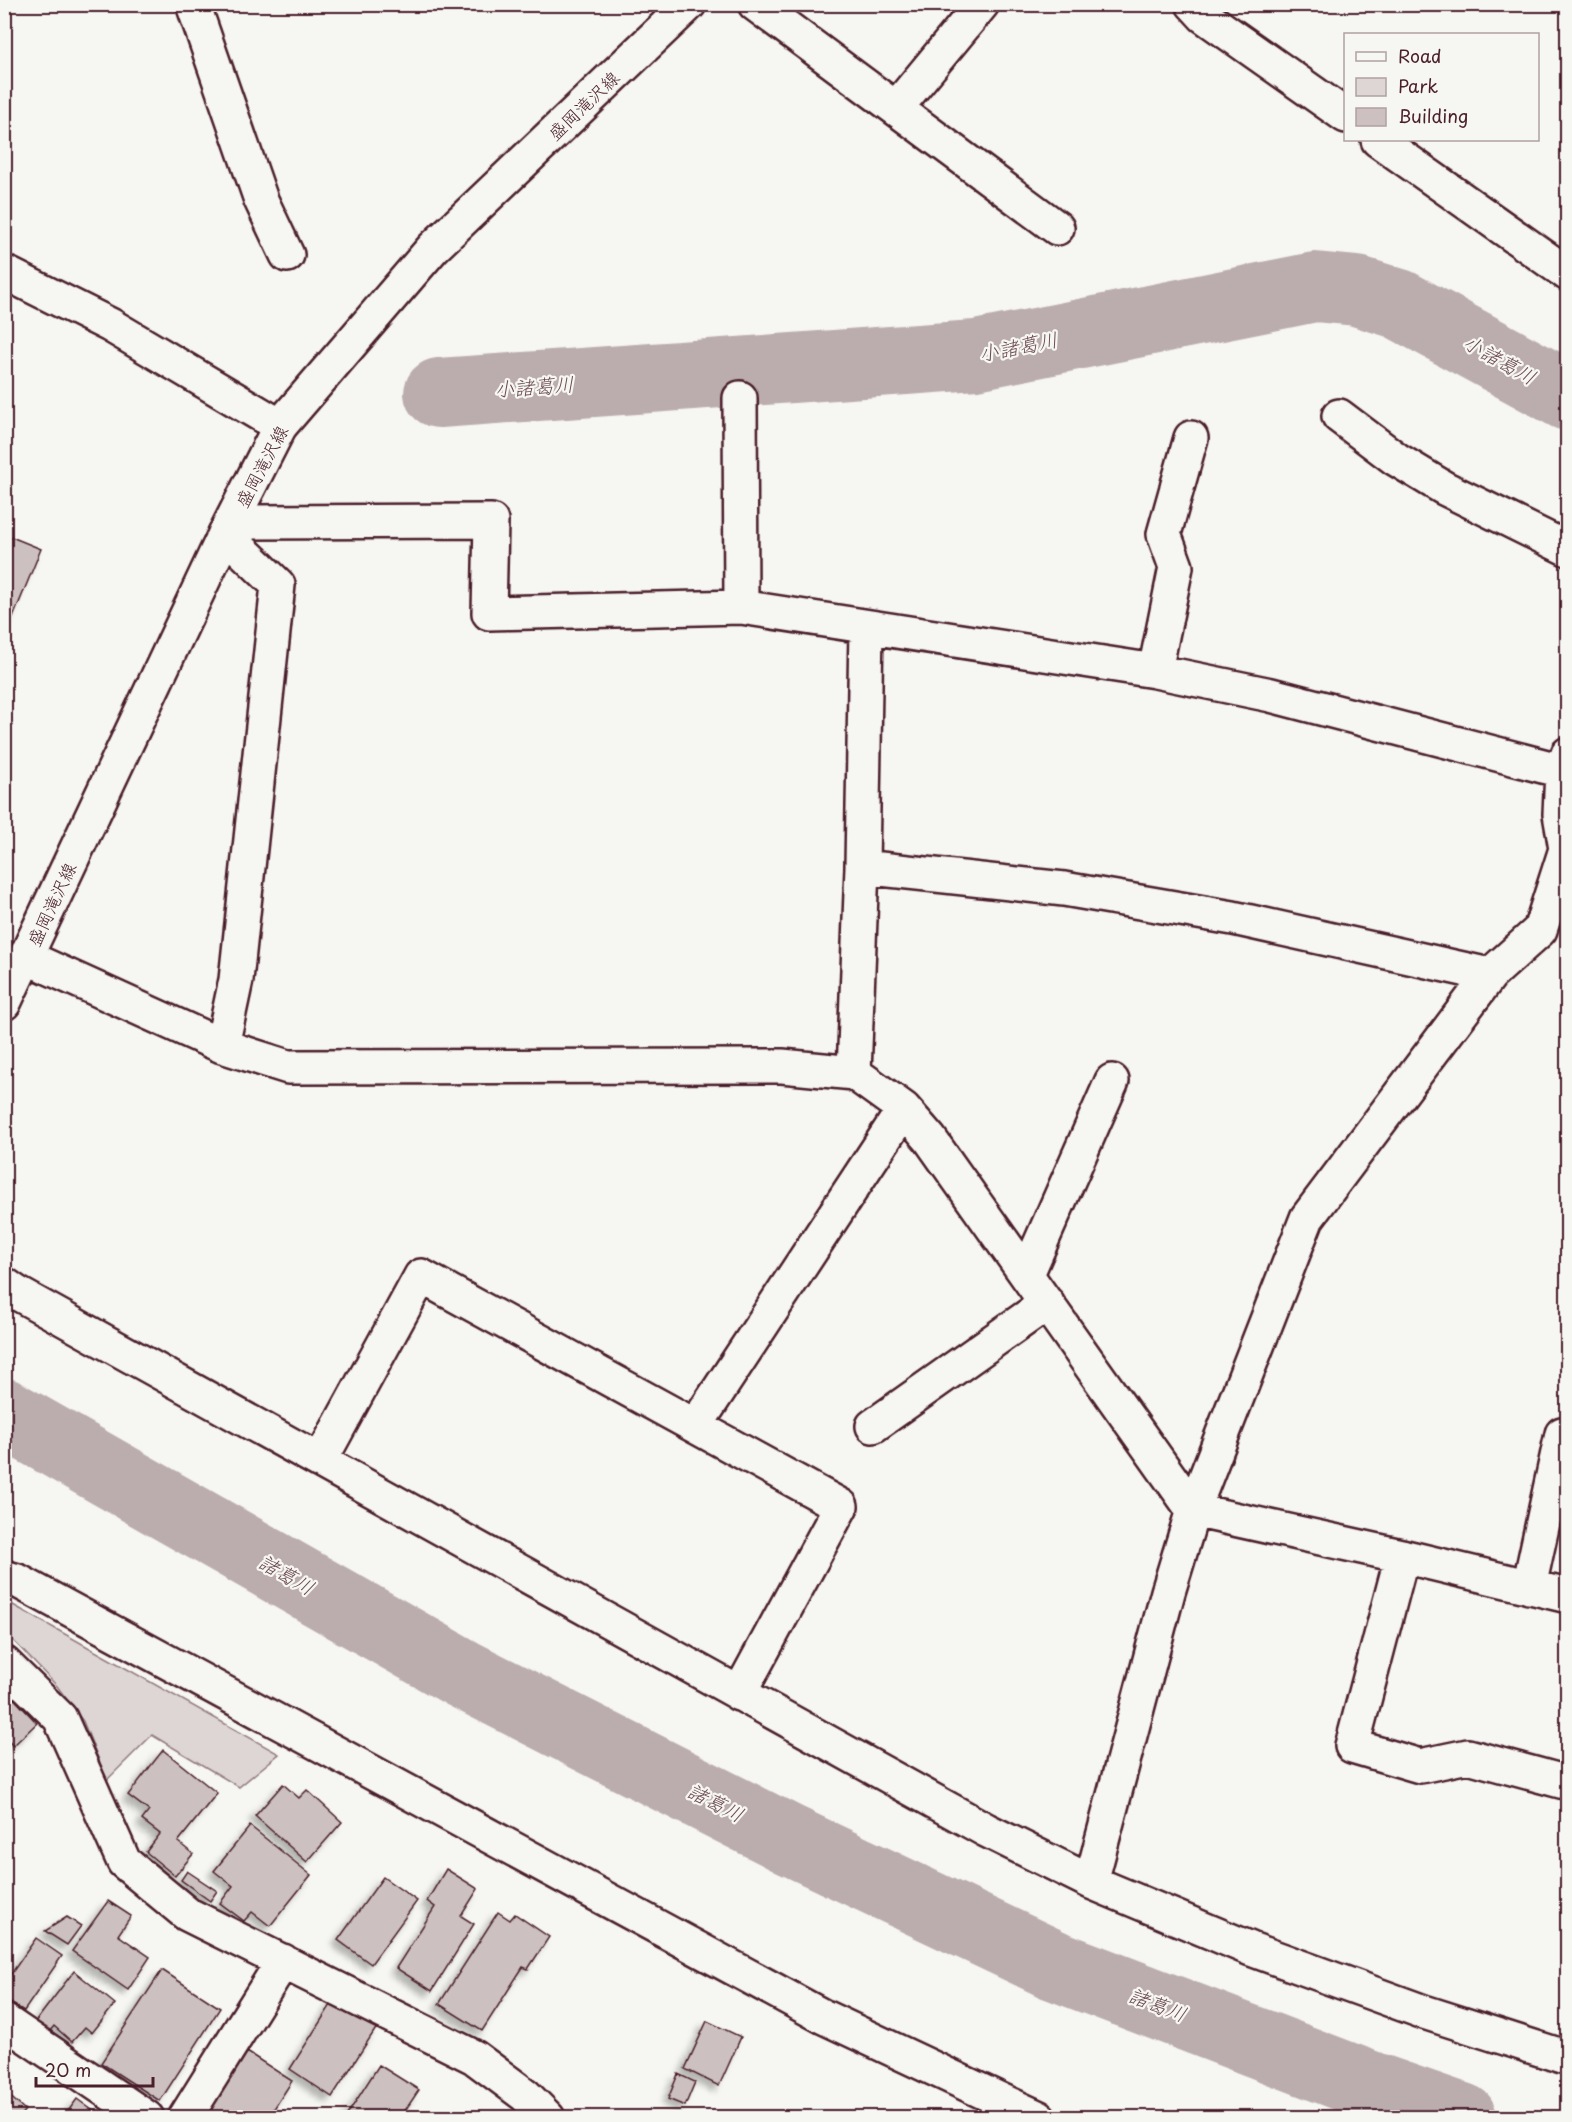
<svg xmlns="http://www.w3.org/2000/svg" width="1572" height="2122" viewBox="0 0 1572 2122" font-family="'Playpen Sans','Klee One',sans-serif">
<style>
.green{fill:#ddd6d5;stroke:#947a80;stroke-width:1.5}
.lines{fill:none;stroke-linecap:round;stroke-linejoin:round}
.river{stroke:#bbadae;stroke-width:70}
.building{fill:#ccc1c0;stroke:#4a1f2b;stroke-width:1.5;filter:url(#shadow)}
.minor-casing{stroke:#4a1f2b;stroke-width:38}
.major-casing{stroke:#4a1f2b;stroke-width:38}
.minor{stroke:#f6f6f2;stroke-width:33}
.major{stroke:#f6f6f2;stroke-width:33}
.labels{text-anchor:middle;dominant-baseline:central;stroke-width:4.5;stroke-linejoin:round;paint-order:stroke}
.street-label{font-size:18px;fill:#4a1f2b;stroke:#f6f6f2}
.water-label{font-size:20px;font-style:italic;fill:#6c4a52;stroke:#f6f6f2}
</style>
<defs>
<filter id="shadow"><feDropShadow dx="-5.5" dy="5.5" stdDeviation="3" flood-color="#0004"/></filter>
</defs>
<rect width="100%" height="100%" fill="#f6f6f2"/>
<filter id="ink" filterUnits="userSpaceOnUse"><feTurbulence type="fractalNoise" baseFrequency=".0167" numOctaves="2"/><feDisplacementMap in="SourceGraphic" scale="12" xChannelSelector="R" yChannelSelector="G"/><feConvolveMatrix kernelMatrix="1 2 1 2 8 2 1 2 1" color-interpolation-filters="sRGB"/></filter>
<g filter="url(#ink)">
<path class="green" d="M5,1601L13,1605L279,1754L239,1787L152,1735L107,1780L83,1721L57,1686L5,1632Z"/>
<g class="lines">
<path class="river" d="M439,393L976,355L1315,287L1357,291L1399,304L1568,396
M4,1413L463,1674L790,1840L1054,1965L1370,2086L1462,2118"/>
</g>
<path class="building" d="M4,534L41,549L10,625L4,623Z
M4,1688L37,1723L13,1746L4,1736Z
M163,1750L217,1793L178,1842L193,1854L175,1876L146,1852L160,1834L142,1820L149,1811L128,1795Z
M283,1784L299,1798L307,1790L342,1822L307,1862L255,1816Z
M250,1826L311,1875L270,1926L252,1912L244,1921L220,1903L233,1886L214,1871Z
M446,1869L478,1889L461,1916L474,1924L432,1991L396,1968L435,1907L427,1901Z
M187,1871L217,1891L210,1901L181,1880Z
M383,1877L417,1901L371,1964L338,1940Z
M108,1901L131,1916L118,1935L150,1957L128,1990L72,1951Z
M498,1912L510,1920L515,1914L549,1937L528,1969L523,1967L482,2031L439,2004Z
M67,1917L81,1926L67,1945L45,1931Z
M36,1938L62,1956L24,2011L4,1999V1974L9,1977Z
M162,1970L220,2008L160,2101L101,2063Z
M74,1971L115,2004L92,2033L85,2027L72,2042L54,2026L49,2032L36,2021Z
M334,2000L377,2027L332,2097L290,2069Z
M707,2021L741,2037L719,2086L685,2069Z
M247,2052L292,2081L268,2118H205Z
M379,2065L419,2090L400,2118H345Z
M678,2074L695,2082L685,2106L668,2099Z
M4,2091L25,2110L18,2118H4Z
M77,2099L103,2118H63Z"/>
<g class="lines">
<defs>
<path id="minor" d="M193,4L261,200L287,255
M755,4L1057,228
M1193,4L1204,16L1346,116
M896,108L982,4
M1378,140L1568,274
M4,272L110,325L280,426
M740,398L741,607
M1339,416L1396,459L1444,488L1568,549
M232,522L491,521L489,613L741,607L1155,671L1271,695L1562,771
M1155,671L1176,567L1164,534L1191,438
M862,867L1064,889L1233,918L1490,975
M26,957L222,1046L288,1067L782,1066L854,1073L904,1109L930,1139L1193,1510L1402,1556L1568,1596
M222,1046L236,980L278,585L225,534
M854,1073L862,867L866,627
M1027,1274L1112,1081
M4,1284L17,1293L986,1830L1091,1882L1251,1949L1424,2012L1568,2058
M696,1425L904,1109
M873,1426L1047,1303
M320,1461L421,1276L841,1506L739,1694
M1402,1556L1352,1746L1420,1766L1468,1756L1568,1783
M4,1577L18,1581L824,2017L1039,2118
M1529,1587L1562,1434
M4,1663L60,1718L124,1862L187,1914L474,2057L525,2095L548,2118
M1091,1882L1168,1592L1193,1510L1307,1218L1490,975L1540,930L1566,849L1560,814L1562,771L1568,754
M4,2021L147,2118
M185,2118L283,1961"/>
<path id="major" d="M4,1003L225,534L280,426L433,248L689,4"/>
</defs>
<use href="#minor" class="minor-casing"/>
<use href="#major" class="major-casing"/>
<use href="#minor" class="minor"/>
<use href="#major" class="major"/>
</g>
</g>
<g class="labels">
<g class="street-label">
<text transform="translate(583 105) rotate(-44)">盛岡滝沢線</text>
<text transform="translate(261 466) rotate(-62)">盛岡滝沢線</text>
<text transform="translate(51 904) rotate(-65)">盛岡滝沢線</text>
</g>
<g class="water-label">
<text transform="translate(1018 346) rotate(-11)">小諸葛川</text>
<text transform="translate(1500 359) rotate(29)">小諸葛川</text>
<text transform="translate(534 386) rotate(-4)">小諸葛川</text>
<text transform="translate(287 1574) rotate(30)">諸葛川</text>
<text transform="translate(716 1802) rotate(27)">諸葛川</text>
<text transform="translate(1158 2004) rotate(21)">諸葛川</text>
</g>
</g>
<rect width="1572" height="2122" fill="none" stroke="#f6f6f2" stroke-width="24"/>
<rect x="12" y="12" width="1548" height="2098" fill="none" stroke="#4a1f2b" stroke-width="2" filter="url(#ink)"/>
<rect x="1344" y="33" width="195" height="108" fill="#f6f6f2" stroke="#b1a0a2" stroke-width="1.5"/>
<rect x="1356" y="52" width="30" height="9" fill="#f6f6f2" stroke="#b1a0a2" stroke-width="1.5"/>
<text x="1398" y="63" font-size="18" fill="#4a1f2b">Road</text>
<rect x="1356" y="78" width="30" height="18" fill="#ddd6d5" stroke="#b1a0a2" stroke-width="1.5"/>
<text x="1398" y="93" font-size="18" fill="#4a1f2b">Park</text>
<rect x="1356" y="108" width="30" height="18" fill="#ccc1c0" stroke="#b1a0a2" stroke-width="1.5"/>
<text x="1398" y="123" font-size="18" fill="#4a1f2b">Building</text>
<path d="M36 2077v9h117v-9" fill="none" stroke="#4a1f2b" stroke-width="3"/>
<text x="45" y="2077" font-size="18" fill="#4a1f2b" stroke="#f6f6f2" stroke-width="4.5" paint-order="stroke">20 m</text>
</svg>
